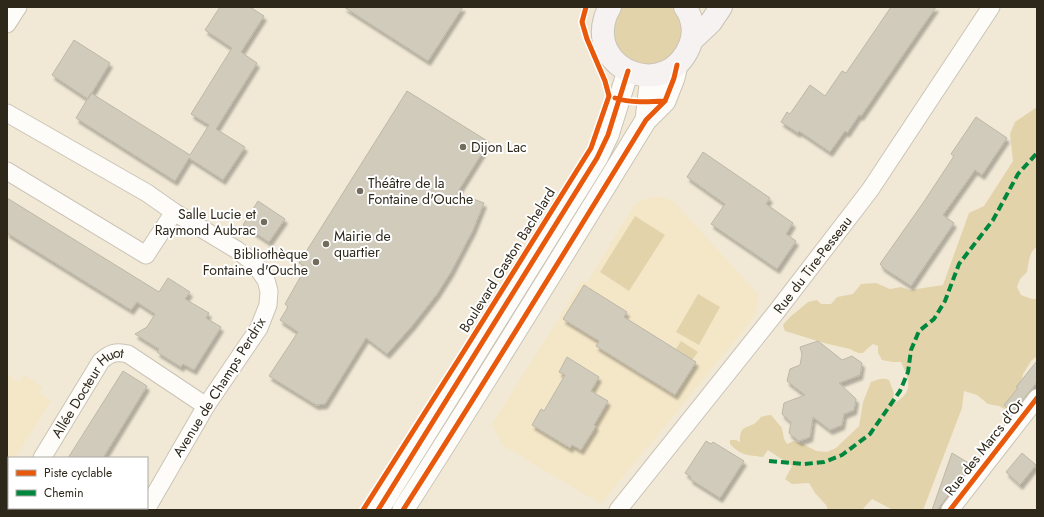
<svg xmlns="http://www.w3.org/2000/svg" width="1044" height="517" viewBox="0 0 1044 517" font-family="Jost,sans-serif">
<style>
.built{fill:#f4e7c7}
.green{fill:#e3d3ab}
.building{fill:#d1cbbc;stroke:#bdb7a8;filter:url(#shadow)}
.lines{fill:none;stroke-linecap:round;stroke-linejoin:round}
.minor-casing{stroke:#cbc4b6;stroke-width:19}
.tertiary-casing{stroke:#cbc4b6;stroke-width:23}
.secondary-casing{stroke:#cbc4b6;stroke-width:24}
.minor{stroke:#fdfcf9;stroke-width:17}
.tertiary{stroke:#fdfcf9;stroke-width:21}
.secondary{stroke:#f6f2f2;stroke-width:22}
.quiet{stroke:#00873e;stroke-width:4;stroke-dasharray:8 4;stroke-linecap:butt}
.cycleway-casing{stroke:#fff;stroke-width:8}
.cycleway{stroke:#e8590c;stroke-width:5}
.poi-dot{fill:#726c5c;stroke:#fff;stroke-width:1.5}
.labels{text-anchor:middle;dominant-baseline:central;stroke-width:4;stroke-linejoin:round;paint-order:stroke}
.poi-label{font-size:14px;fill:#2e281b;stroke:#fff;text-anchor:start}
.street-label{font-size:14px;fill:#2e281b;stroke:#fff}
</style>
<defs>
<filter id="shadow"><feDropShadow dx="2.5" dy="4.5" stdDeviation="1" flood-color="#0004"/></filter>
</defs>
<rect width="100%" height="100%" fill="#f1e9d6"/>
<path class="built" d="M654,197H663L674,202L759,295L755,316L601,504L502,445L492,424L582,281L587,283L634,205L643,200Z
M7,375L19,382L24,375L43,387L39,393L51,401L15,458H9V467L7,470Z"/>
<path class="green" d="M618,7H673L676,10L681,21L682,33L679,44L672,54L663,61L651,65L628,61L613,43L611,20Z
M1037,107V247C1028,252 1029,264 1027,272L1020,279L1017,287L1021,295L1032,299H1037V356L1031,361L1023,374L1020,388L1021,400L1015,410L1008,411L999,406L988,404L977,395L964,391L962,408L923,510H893L872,499L862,510H828L826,505L815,493L809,483L792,484L785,479L792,466L768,450L763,457C748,455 741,456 730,444V440H736L740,442C740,428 742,429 754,424C757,422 759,419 761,417C764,416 768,415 771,415L782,428L784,439L787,444L794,441L803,444L816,451L827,452L836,448L859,426L863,402L871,382C877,380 883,377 889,380L894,393L893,399L896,402C915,391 908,378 901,362H893L882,360L878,353V346L873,344L868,348L863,353H858L850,349L824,343L785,331L783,325L790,317L808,302L817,300L821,304H831L837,297L853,294L861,284L876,283L890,289L901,287L910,290L943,285L969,213L984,206L1013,161L1010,134L1015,122Z
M635,216L665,235L629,291L600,272Z
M698,294L720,307L699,345L676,332Z
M681,341L698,352L692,360L676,349Z"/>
<path class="building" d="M220,7H250L264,16L241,52L257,63L216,129L245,147L223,180L189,158L175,181L76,118L91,93L190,155L209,125L191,114L232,48L205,30Z
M344,7H463L428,61Z
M891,7H936L861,116L859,115L847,133L845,131L830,152L799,131L798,133L781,122L787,112L790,114L810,85L825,96L842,71L846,73Z
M74,40L110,63L88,99L52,75Z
M407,91L489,142L457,193L484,203L473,230L451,272L437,294L412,326L387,354L366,338L325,404L316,405L269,376L298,332L280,320L288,307L285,304L306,267L299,263Z
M976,117L1007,138L982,175L975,170L943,215L954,223L911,286L882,267V266L880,264L923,203L954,156L951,154Z
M703,152L770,198L766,204L793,223L786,234L796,241L777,269L711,224L725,204L687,177Z
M7,198L159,292L168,278L190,292L185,299L209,313L206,318L221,327L194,370L183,364L181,367L157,352L159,349L135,334L147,327L155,314L137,302L131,310L7,233Z
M258,201L285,219L269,242L243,225Z
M584,285L627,312L624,317L696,362L675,395L596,346L599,341L563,319Z
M818,341L842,360L852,356L862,363L860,375L839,383L856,399L854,410L844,414L842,425L830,430L813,417L810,437L799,441L789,433L791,422L782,414L784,403L805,395L787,381L790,369L800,365L802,354L800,347Z
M567,357L599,377L591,391L608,401L594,425L596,426L581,450L572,445L570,448L532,425L541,409L544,411L565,375L559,372Z
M1037,361V382L1013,412L1004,405L1018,388L1016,387Z
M123,371L147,386L103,458H68Z
M706,441L711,444L713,442L744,461L720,498L690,479L691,477L685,473Z
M952,453L972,465L937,510H932Z
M1022,453L1036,465L1020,485L1006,472Z"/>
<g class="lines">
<defs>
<g id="minor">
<path d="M7,24L18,7"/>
<path d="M7,113L147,193L174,212L237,250L254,263L266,280L269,291L268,305L259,328L206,406L147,508"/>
<path d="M7,171L146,255L174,212"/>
<path id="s1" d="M42,458L101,361C110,353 116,351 128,354L206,406"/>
<path d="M10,510L11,508"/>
<path id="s2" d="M618,510L777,311L870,190L991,7"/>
<path d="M950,510L1037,398"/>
</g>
<path id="tertiary" d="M646,120L651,76
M378,510L597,158L608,135L628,71
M403,510C486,381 566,250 646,120L665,101L674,78L677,65"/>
<path id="secondary" d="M610,7C608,11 606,14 605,18C589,72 668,101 690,45C695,33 693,18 685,7
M692,40L711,22L721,7"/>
</defs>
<use href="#minor" class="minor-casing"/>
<use href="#tertiary" class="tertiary-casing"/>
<use href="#secondary" class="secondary-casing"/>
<use href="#minor" class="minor"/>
<use href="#tertiary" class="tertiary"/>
<use href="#secondary" class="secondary"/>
<path class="quiet" d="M769,461L804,464L824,462L842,455L870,434L900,391L908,372L911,350L919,331L934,319L945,301L959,264L993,220L1018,174L1037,153"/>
<defs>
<path id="cycleway" d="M615,98C630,103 649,102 665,101
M363,510L464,351L591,148L609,96L605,81L587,39L582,22L586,7
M378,510L597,158L608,135L628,71
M403,510C486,381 566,250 646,120L665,101L674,78L677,65
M950,510L1037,398"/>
</defs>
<use href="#cycleway" class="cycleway-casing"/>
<use href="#cycleway" class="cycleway"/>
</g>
<g class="poi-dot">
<circle cx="463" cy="147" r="4"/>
<circle cx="360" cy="191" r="4"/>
<circle cx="264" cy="222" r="4"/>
<circle cx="326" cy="244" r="4"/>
<circle cx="316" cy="262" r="4"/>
</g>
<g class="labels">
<g class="poi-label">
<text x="471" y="147">Dijon Lac</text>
<text x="368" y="183">Théâtre de la<tspan x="368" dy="16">Fontaine d'Ouche</tspan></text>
<text x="256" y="214" text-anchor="end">Salle Lucie et<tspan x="256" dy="16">Raymond Aubrac</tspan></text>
<text x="334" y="236">Mairie de<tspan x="334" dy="16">quartier</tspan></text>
<text x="308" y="254" text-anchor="end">Bibliothèque<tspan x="308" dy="16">Fontaine d'Ouche</tspan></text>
</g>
<g class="street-label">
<text transform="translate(507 260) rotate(-58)">Boulevard Gaston Bachelard</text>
<text stroke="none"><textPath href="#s2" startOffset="313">Rue du Tire-Pesseau</textPath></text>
<text transform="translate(219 387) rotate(-58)">Avenue de Champs Perdrix</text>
<text stroke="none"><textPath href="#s1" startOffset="82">Allée Docteur Huot</textPath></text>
<text transform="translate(984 447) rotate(-52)">Rue des Marcs d'Or</text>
</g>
</g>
<rect width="1044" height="517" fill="none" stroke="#2e281b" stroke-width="16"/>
<rect x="8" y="457" width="140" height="52" fill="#ffffff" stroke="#aba9a4"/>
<rect x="16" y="470" width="20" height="6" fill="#e8590c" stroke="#aba9a4"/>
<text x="44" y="477" font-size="12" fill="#2e281b">Piste cyclable</text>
<rect x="16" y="490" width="20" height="6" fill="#00873e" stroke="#aba9a4"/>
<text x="44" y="497" font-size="12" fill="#2e281b">Chemin</text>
</svg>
